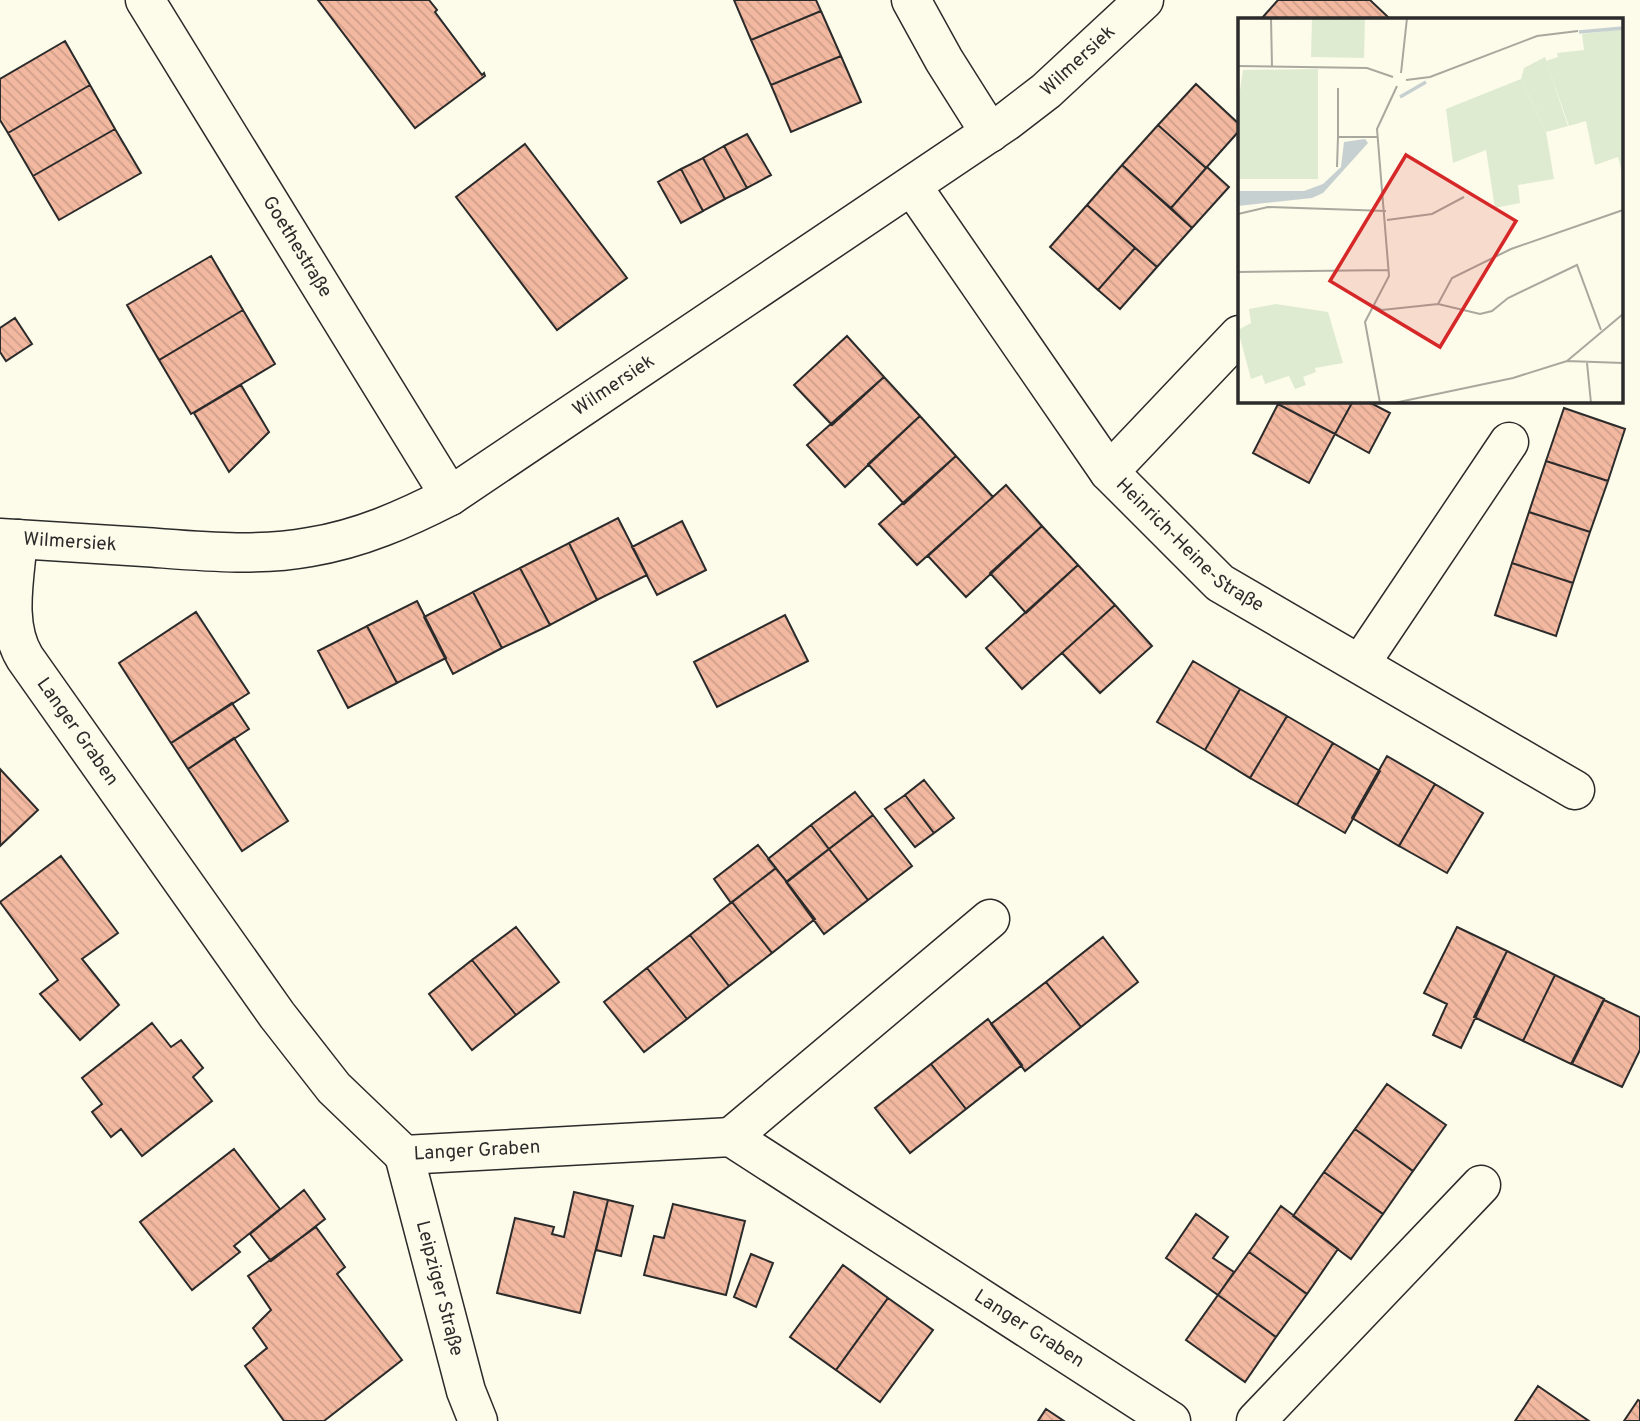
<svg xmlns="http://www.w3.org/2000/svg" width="1640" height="1421" viewBox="0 0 1640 1421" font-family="Overpass,sans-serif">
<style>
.building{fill:url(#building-back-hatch);stroke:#2b2b2b;stroke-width:2}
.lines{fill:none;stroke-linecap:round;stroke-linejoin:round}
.minor-casing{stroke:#2b2b2b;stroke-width:41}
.minor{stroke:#fdfbea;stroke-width:38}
.labels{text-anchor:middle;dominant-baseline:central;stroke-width:5;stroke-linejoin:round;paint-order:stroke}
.street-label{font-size:19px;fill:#2b2b2b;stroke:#fdfbea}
.inset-river{fill:none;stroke:#c7d0d0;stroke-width:3.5}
.inset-road{fill:none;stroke:#a9a89e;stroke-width:2}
.view{fill:#d62828;fill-opacity:0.15;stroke:#d62828;stroke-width:3.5}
.inset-edge{fill:none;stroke:#2b2b2b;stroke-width:3.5}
</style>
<defs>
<pattern id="building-back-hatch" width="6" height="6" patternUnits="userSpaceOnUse" patternTransform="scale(1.75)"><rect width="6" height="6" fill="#f2b8a0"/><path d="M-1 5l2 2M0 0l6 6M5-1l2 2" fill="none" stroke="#d09e8a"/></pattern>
</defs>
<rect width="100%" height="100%" fill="#fdfbea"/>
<path class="building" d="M318,0H429L437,10L435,12L482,75L484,73L485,76L415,128Z
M734,0H816L821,11L751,40Z
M1278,0H1370L1388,17L1386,19H1264L1262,18Z
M821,11L841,56L771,85L751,40Z
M65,41L90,85L8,133L0,120V79Z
M841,56L861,102L791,132L771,85Z
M1196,84L1239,124V131L1206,168L1158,125Z
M90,85L115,129L33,176L8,133Z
M1158,125L1206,168L1171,208L1122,165Z
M115,129L141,173L59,220L33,176Z
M747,134L771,175L747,188L724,146Z
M525,144L627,278L557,330L456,197Z
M724,146L747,188L725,199L703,158Z
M703,158L725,199L703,211L681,169Z
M1122,165L1192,228L1157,267L1087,205Z
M1207,167L1229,187L1192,228L1171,208Z
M681,169L703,211L681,223L658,182Z
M1087,205L1135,248L1098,290L1050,247Z
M1135,248L1157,267L1120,309L1098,290Z
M211,256L243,310L159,360L127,305Z
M243,310L275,364L191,414L159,360Z
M15,318L32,344L6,361L0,352V328Z
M847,336L884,377L832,425L794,385Z
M884,377L920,416L845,487L807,445Z
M241,385L269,432L229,472L194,413Z
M1280,401H1353L1335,434L1278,404Z
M1353,401H1367L1390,413L1369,453L1335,434Z
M1278,404L1335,434L1309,483L1253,453Z
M1564,408L1625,429L1608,481L1546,461Z
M920,416L956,456L904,504L868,464Z
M956,456L993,497L917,565L879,524Z
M1546,461L1608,481L1590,532L1529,512Z
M1006,485L1042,526L966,597L928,556Z
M1529,512L1590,532L1573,583L1512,563Z
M618,518L647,575L597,600L569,543Z
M682,521L706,570L657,595L632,547Z
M1042,526L1078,565L1026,613L990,573Z
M569,543L597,600L550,625L520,568Z
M1512,563L1573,583L1556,636L1495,615Z
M1078,565L1115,605L1022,689L986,648Z
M520,568L550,625L502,648L473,592Z
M473,592L502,648L453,674L424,617Z
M417,601L446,658L397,683L367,626Z
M1115,605L1152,646L1100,693L1062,653Z
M196,612L249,693L171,743L119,663Z
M785,615L808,661L717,707L694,662Z
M367,626L397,683L348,708L318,651Z
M1193,661L1240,689L1205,750L1157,722Z
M1240,689L1287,716L1250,778L1205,750Z
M232,703L249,729L188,769L171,743Z
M1287,716L1333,743L1297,805L1250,778Z
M234,738L288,821L242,851L188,769Z
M1333,743L1380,771L1345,833L1297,805Z
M1387,756L1435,784L1399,846L1352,818Z
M0,769L38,810L0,846Z
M924,780L954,818L934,833L905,795Z
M1435,784L1483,813L1447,873L1399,846Z
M855,792L873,815L829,849L811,825Z
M905,795L934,833L915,847L885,809Z
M873,815L912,866L868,900L829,849Z
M811,825L829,849L787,882L768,859Z
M758,845L776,868L731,903L714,879Z
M829,849L868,900L824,934L786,882Z
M61,856L118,933L82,959L119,1005L80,1040L40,994L58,980L0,902Z
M776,868L815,919L772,953L732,902Z
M732,902L772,953L729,986L690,935Z
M516,927L559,982L516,1015L472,960Z
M1457,927L1507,951L1461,1048L1433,1035L1447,1004L1424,993Z
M690,935L729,986L687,1019L647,968Z
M1103,937L1138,982L1081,1027L1046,982Z
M1507,951L1555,975L1523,1041L1474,1017Z
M472,960L516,1015L472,1050L429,994Z
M647,968L687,1019L644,1052L604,1002Z
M1555,975L1604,999L1571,1064L1523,1041Z
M1046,982L1081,1027L1025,1071L991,1024Z
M1604,1000L1640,1017V1050L1622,1087L1572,1064Z
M988,1019L1022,1065L966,1109L931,1064Z
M152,1023L171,1047L181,1040L203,1068L193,1077L212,1101L142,1156L121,1129L111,1137L92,1112L102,1104L82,1078Z
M931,1064L966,1109L910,1153L875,1108Z
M1387,1084L1446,1125L1413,1171L1355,1129Z
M1355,1129L1413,1171L1383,1214L1324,1172Z
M234,1149L280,1209L234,1246L240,1252L192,1290L140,1222Z
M1324,1172L1383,1214L1351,1259L1293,1216Z
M304,1190L325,1219L271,1261L250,1234Z
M574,1192L608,1200L580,1313L497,1293L515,1218L554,1227L552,1234L564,1237Z
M608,1200L633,1206L621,1256L596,1250Z
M673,1204L745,1221L726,1295L644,1275L654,1236L664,1238Z
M1281,1206L1338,1249L1307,1294L1249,1252Z
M1196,1214L1228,1237L1213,1258L1234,1272L1218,1295L1166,1258Z
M316,1227L345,1267L337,1274L402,1360L324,1421H284L245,1366L267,1348L253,1328L271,1310L248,1276Z
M1249,1252L1307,1294L1276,1337L1218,1295Z
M751,1254L773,1263L756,1307L734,1297Z
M843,1265L888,1298L836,1370L790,1337Z
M1218,1295L1276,1337L1245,1382L1186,1340Z
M888,1298L933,1330L880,1402L836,1370Z
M1538,1386L1589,1421H1515Z
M1638,1400L1640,1401V1421H1624Z
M1046,1409L1064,1421H1038Z"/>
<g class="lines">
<defs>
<g id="minor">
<path id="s1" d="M145,0L450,496"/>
<path d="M911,0L944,60L990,133"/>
<path id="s2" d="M912,186L1109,472L1220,583L1575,790"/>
<path d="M1109,472L1239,335"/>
<path id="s3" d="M0,538C48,541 96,544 144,547C200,551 255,557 310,547C360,539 405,519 450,496L1007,121L1046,91L1144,0"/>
<path id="s4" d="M18,539C15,577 4,624 25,658L277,1015L334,1088L404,1155L731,1137L1171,1421"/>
<path d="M1360,664L1509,442"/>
<path d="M731,1137L990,919"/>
<path id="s5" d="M404,1155L466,1391L478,1421"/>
<path d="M1256,1421L1481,1185"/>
</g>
</defs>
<use href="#minor" class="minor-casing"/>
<use href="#minor" class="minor"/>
</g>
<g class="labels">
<g class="street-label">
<text stroke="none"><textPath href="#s3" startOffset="1225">Wilmersiek</textPath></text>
<text stroke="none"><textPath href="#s1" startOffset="290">Goethestraße</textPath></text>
<text stroke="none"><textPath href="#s3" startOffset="658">Wilmersiek</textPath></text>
<text stroke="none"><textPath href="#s3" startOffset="70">Wilmersiek</textPath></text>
<text stroke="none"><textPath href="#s2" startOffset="457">Heinrich-Heine-Straße</textPath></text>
<text stroke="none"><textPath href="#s4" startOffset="212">Langer Graben</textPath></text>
<text stroke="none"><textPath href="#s4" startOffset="821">Langer Graben</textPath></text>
<text stroke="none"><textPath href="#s5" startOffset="138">Leipziger Straße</textPath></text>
<text stroke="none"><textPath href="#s4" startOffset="1430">Langer Graben</textPath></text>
</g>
</g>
<g transform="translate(1238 18)">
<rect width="385" height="385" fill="#fdfbea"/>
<path d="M385,11V154H384L380,139L357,147L348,103L331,108L308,43L320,39L319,35L346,32L344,16ZM283,61L308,114L316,161L280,167L282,185L257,190L248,132L215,145L208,91Z" fill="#deebd1"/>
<path d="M307,39L330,108L308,114L283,61L286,50ZM38,286L90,294L105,345L77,350L78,354L65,359L68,367L57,371L51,358L27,366L24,357L13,361L0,312L13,305L11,291Z" fill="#deebd1"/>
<path d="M74,0H127L126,40L73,39ZM80,51V161H0V86L5,52Z" fill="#deebd1"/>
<path d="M127,121L130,125L85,175L74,180L0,188V173H66L85,166L103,149L106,124Z" fill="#c7d0d0"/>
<path class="inset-river" d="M341,14L385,10M162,79L188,64"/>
<path class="inset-road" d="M33,0L34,49M0,48L129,50L155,59M163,55L169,0M168,62L192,59L299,18L340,13M100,70V119H139M99,149L100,119M0,196L30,189L148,193M149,202L194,196L226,179M0,254L151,252M200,286L242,296L254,293L270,280L339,247L363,312M135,287L144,292L200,286L214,260L273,231L385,192M329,343L385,296M349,345L353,385M142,385L127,304L151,258L139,111L159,68M156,385L275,360L329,343L385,345"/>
<path class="view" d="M168,137L278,203L202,329L92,263Z"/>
<rect width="385" height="385" class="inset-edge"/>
</g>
</svg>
